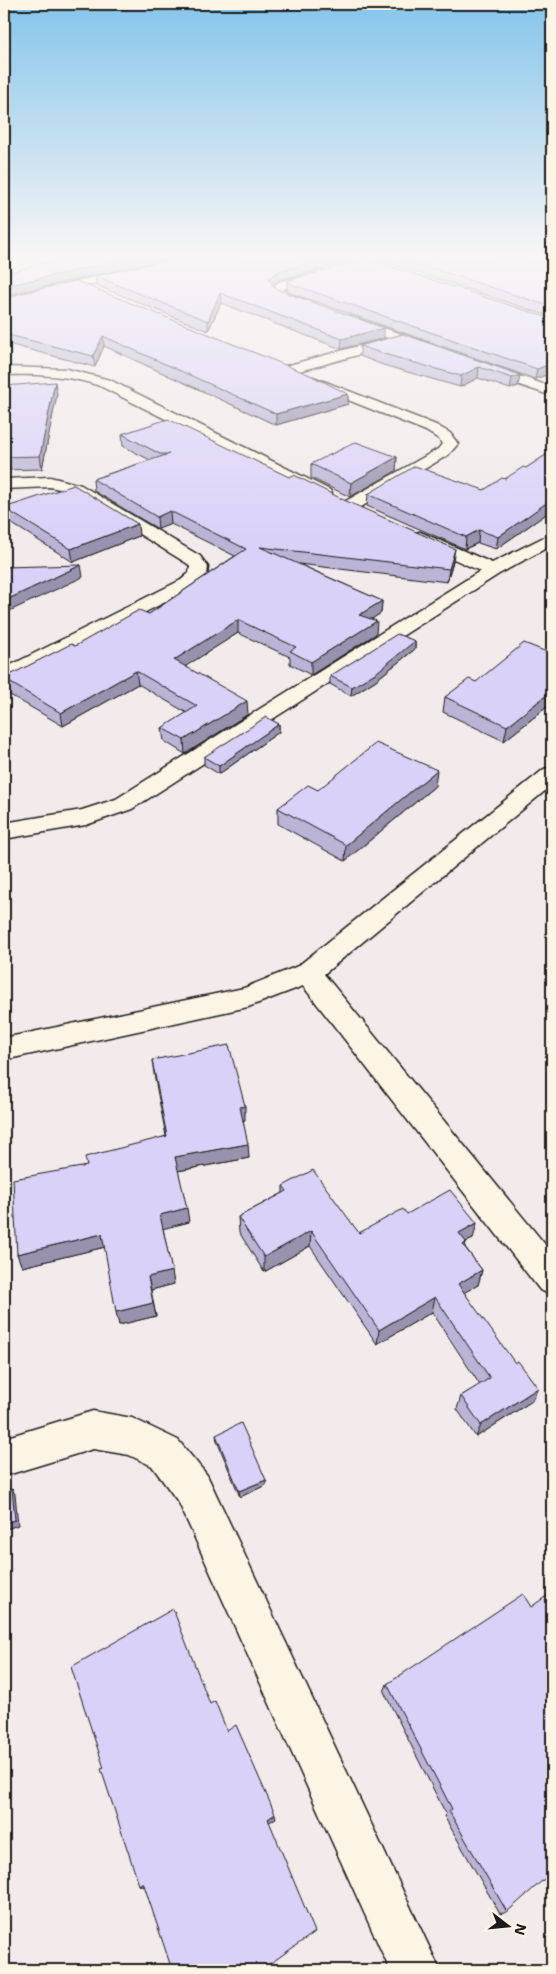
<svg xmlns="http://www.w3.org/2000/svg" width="556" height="1974" viewBox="0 0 556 1974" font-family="'Shantell Sans',sans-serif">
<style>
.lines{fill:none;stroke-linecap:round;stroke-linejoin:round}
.minor-casing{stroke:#1c1c1c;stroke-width:3}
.minor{fill:#fcf5e5;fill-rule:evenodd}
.wall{fill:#bbb4d6;stroke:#1c1c1c}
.shaded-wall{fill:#9992ae;stroke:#1c1c1c}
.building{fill:#dad1f9;stroke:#1c1c1c}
</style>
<rect width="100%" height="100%" fill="#f2eaeb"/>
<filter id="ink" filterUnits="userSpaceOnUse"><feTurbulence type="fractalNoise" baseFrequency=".02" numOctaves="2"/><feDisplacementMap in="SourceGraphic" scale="10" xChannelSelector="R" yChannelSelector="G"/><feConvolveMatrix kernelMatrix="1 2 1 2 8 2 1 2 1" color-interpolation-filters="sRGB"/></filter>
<g filter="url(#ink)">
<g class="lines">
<defs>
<path id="minor" d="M175,259H192L187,262L19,302L4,309V300L11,296Z
M322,271L326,272L328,274L326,276L283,289C292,298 306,297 314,305L312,308C298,311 279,300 271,288L279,282Z
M349,316L436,346L437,349L431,353L401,343L292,373H282L280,370L282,367L388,338L345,323L343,320Z
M483,364L552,387V396L478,371L476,368Z
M4,367L67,369L110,380L330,490L332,493L330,496H318L100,386C68,375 37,374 4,375Z
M313,377L436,425L450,433L458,444L448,455L356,510H344L342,506L344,502L438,449L442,444L439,439L426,431L308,384L306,381L308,378Z
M50,477L81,485L200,556L208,567L207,575L193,588L23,674L4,678V666L11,665L181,580L189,573L190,567L188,564L69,491L50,487L4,489V479Z
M420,532L492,563L552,533V545L499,574L132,809L86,825L4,839V823L82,810L116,799L480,571L414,541L411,537L414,533Z
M552,767V785L324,974L552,1253V1295L540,1290L303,986L248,1007L4,1060V1038L244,988L298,966L544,769Z
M93,1411L132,1418L178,1440L207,1475L440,1970H390L179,1503L152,1466L129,1455L93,1449L4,1476V1438Z"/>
</defs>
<use href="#minor" class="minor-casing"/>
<use href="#minor" class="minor"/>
</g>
<path class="wall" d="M171,259H354L353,260L279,280L273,285L281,291L384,338L341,349L221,303L208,331L96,285L95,276Z
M377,259H528L552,265V317Z
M287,281L552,319V373L535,379L291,293L287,290Z
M4,301L348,394V404L276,425L104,346L95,367L4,343Z
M403,334L520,375L518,386L510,389L478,378L460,387L383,365L360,356V346Z
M4,386L57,394L42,469L4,470Z
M122,434L453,561L447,582L299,564L382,601L381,613L371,619L376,634L311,675L290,664V657L238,633L185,666L248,714L185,754L164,741L162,728L187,713L138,684L63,726L5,692L4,684V678L75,646L149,614L235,556L171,524L158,529L94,491L93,479L150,460L123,446Z
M552,451V510L496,549L478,543L465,549L367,506L368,494L484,490L526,468Z
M397,457L396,471L350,497L311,478V464Z
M4,508L139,536L73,562L6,520Z
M415,641V649L376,680L351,696L330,684V676Z
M552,654V703L504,741L443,712L445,697L476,682Z
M279,724V732L219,774L204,765V757Z
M435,786L345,861L278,824V808L318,790Z
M152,1060L245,1120L243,1121L249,1158L178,1171L189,1222L163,1228L174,1284L151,1290L156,1316L119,1325L105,1247L22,1267L17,1254L87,1166L166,1136L154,1074Z
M283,1186L359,1233L407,1214L473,1239L466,1242L465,1247L482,1270L478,1285L464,1292L532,1401L476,1437L457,1409L461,1396L480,1385L432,1312L377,1344L310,1246L264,1272L239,1232L238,1217L283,1193Z
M216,1435L266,1480V1485L240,1497L217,1441Z
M531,1607L507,1912L500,1914L444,1816L446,1814L384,1692L387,1684Z"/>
<path class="shaded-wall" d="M128,259H168L11,294L4,299V288L9,285Z
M325,259H354L353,260L279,280L269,288V278L279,271Z
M220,293L221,303L208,331V321Z
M384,328V338L341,349L342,339Z
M103,336L104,346L95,367L93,356Z
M552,363V373L535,379L537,369Z
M479,367L478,378L460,387L461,376Z
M520,375L518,386L510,389L512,378Z
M55,382L57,394L42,469L40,456Z
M348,394V404L276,425V414Z
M397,457L396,471L350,497L351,483Z
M552,499V510L496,549L498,537Z
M170,511L171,524L158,529L157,517Z
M138,524L139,536L73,562L71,549Z
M479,530L478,543L465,549L466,537Z
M455,549L453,561L447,582L449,569Z
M81,565L83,577L5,613L4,601Z
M382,601L381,613L358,628L359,615Z
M238,620V633L175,673L174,660Z
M377,621L376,634L311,675V662Z
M415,641V649L376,680L351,696L352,687Z
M136,671L138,684L63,726L61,713Z
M552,691V703L504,741L507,726Z
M247,701L248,714L185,754L184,740Z
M279,724V732L219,774V766Z
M437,770L435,786L345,861L346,845Z
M245,1106V1120L240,1121V1107Z
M248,1144L249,1158L177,1171L175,1157Z
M187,1208L189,1222L162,1229L160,1215Z
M477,1223L473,1239L466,1242L462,1258L463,1245L459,1233Z
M311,1231L310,1246L264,1272V1257Z
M102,1234L105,1247L22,1267L17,1254Z
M482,1270L478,1285L454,1298L458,1284Z
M172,1271L174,1284L151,1290L148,1277Z
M435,1297L432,1312L377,1344L379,1330Z
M153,1303L156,1316L119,1325L116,1312Z
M538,1388L532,1401L476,1437L481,1425Z
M266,1480V1485L240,1497L239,1491Z
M12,1489L15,1494L18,1525L4,1530V1523Z
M275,1814L276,1818L268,1823V1819Z
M143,1882L147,1884L143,1887L139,1885Z
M4,1902H6L4,1970Z"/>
<path class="building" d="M57,259H128L9,285L4,288V274Z
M171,259H325L279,271L269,278L273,286L281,291L384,328L342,339L220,293L208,321L95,276Z
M364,259H368L552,319V363L537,369L291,284L287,281Z
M404,259H528L552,265V307Z
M76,281L310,375L348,394L276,414L103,336L93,356L4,334V301L18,294Z
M403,334L520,375L512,378L479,367L461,376L384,354L360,346Z
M55,382L40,456L4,457V386Z
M168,419L289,477L294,475L344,500L455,549L449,569L260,547L382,601L359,615L377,621L311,662L290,651L296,647L238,620L174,660L247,701L184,740L162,728L197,706L136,671L61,713L4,679V678L71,644L75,646L139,610L149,614L246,549L170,511L157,517L93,479L169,454H160L122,434Z
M356,442L397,457L351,483L311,464Z
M552,451V499L498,537L479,530L466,537L368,494L415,466L484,490L502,478L505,479L523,467L526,468Z
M74,485L138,524L71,549L4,508Z
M81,565L4,601V567Z
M397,634L415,641L377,672L352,687L330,676Z
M524,643L552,654V691L507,726L445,697L469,679L476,682Z
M266,717L279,724L219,766L204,757Z
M376,743L437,770L346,845L278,808L308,785L318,790Z
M229,1045L245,1106L240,1107L248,1144L175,1157L187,1208L160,1215L172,1271L148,1277L153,1303L116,1312L102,1234L17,1254L13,1179L87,1166L85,1157L167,1136L152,1060Z
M313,1170L359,1233L403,1209L407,1214L450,1190L477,1223L459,1233L466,1242L463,1245L482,1270L458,1284L515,1363L518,1361L538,1388L481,1425L461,1396L490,1378L435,1297L379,1330L311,1231L264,1257L238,1217L287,1191L283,1186Z
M241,1423L266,1480L239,1491L216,1435Z
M12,1489L15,1520L4,1523V1491Z
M552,1592V1872L507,1912L449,1811L452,1809L387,1684L523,1594L531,1607Z
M173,1609L210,1704L215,1701L227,1731L236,1725L275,1814L268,1819L315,1932L261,1970H172L143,1882L139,1885L101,1769L104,1768L71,1667Z"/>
</g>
<linearGradient id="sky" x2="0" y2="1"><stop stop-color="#85c5eb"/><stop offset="0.48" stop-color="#f9f6f6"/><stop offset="1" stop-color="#f9f6f6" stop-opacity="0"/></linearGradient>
<rect width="556" height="535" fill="url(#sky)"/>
<rect width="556" height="1974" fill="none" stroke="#fcf5e5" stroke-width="20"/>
<rect x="10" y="10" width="536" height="1954" fill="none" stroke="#1c1c1c" stroke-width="2" filter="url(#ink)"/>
<g transform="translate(508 1926) rotate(106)" stroke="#fcf5e5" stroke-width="4" paint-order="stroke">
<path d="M0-4L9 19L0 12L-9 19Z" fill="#1c1c1c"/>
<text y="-8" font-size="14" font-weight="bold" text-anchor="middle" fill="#1c1c1c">N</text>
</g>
</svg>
